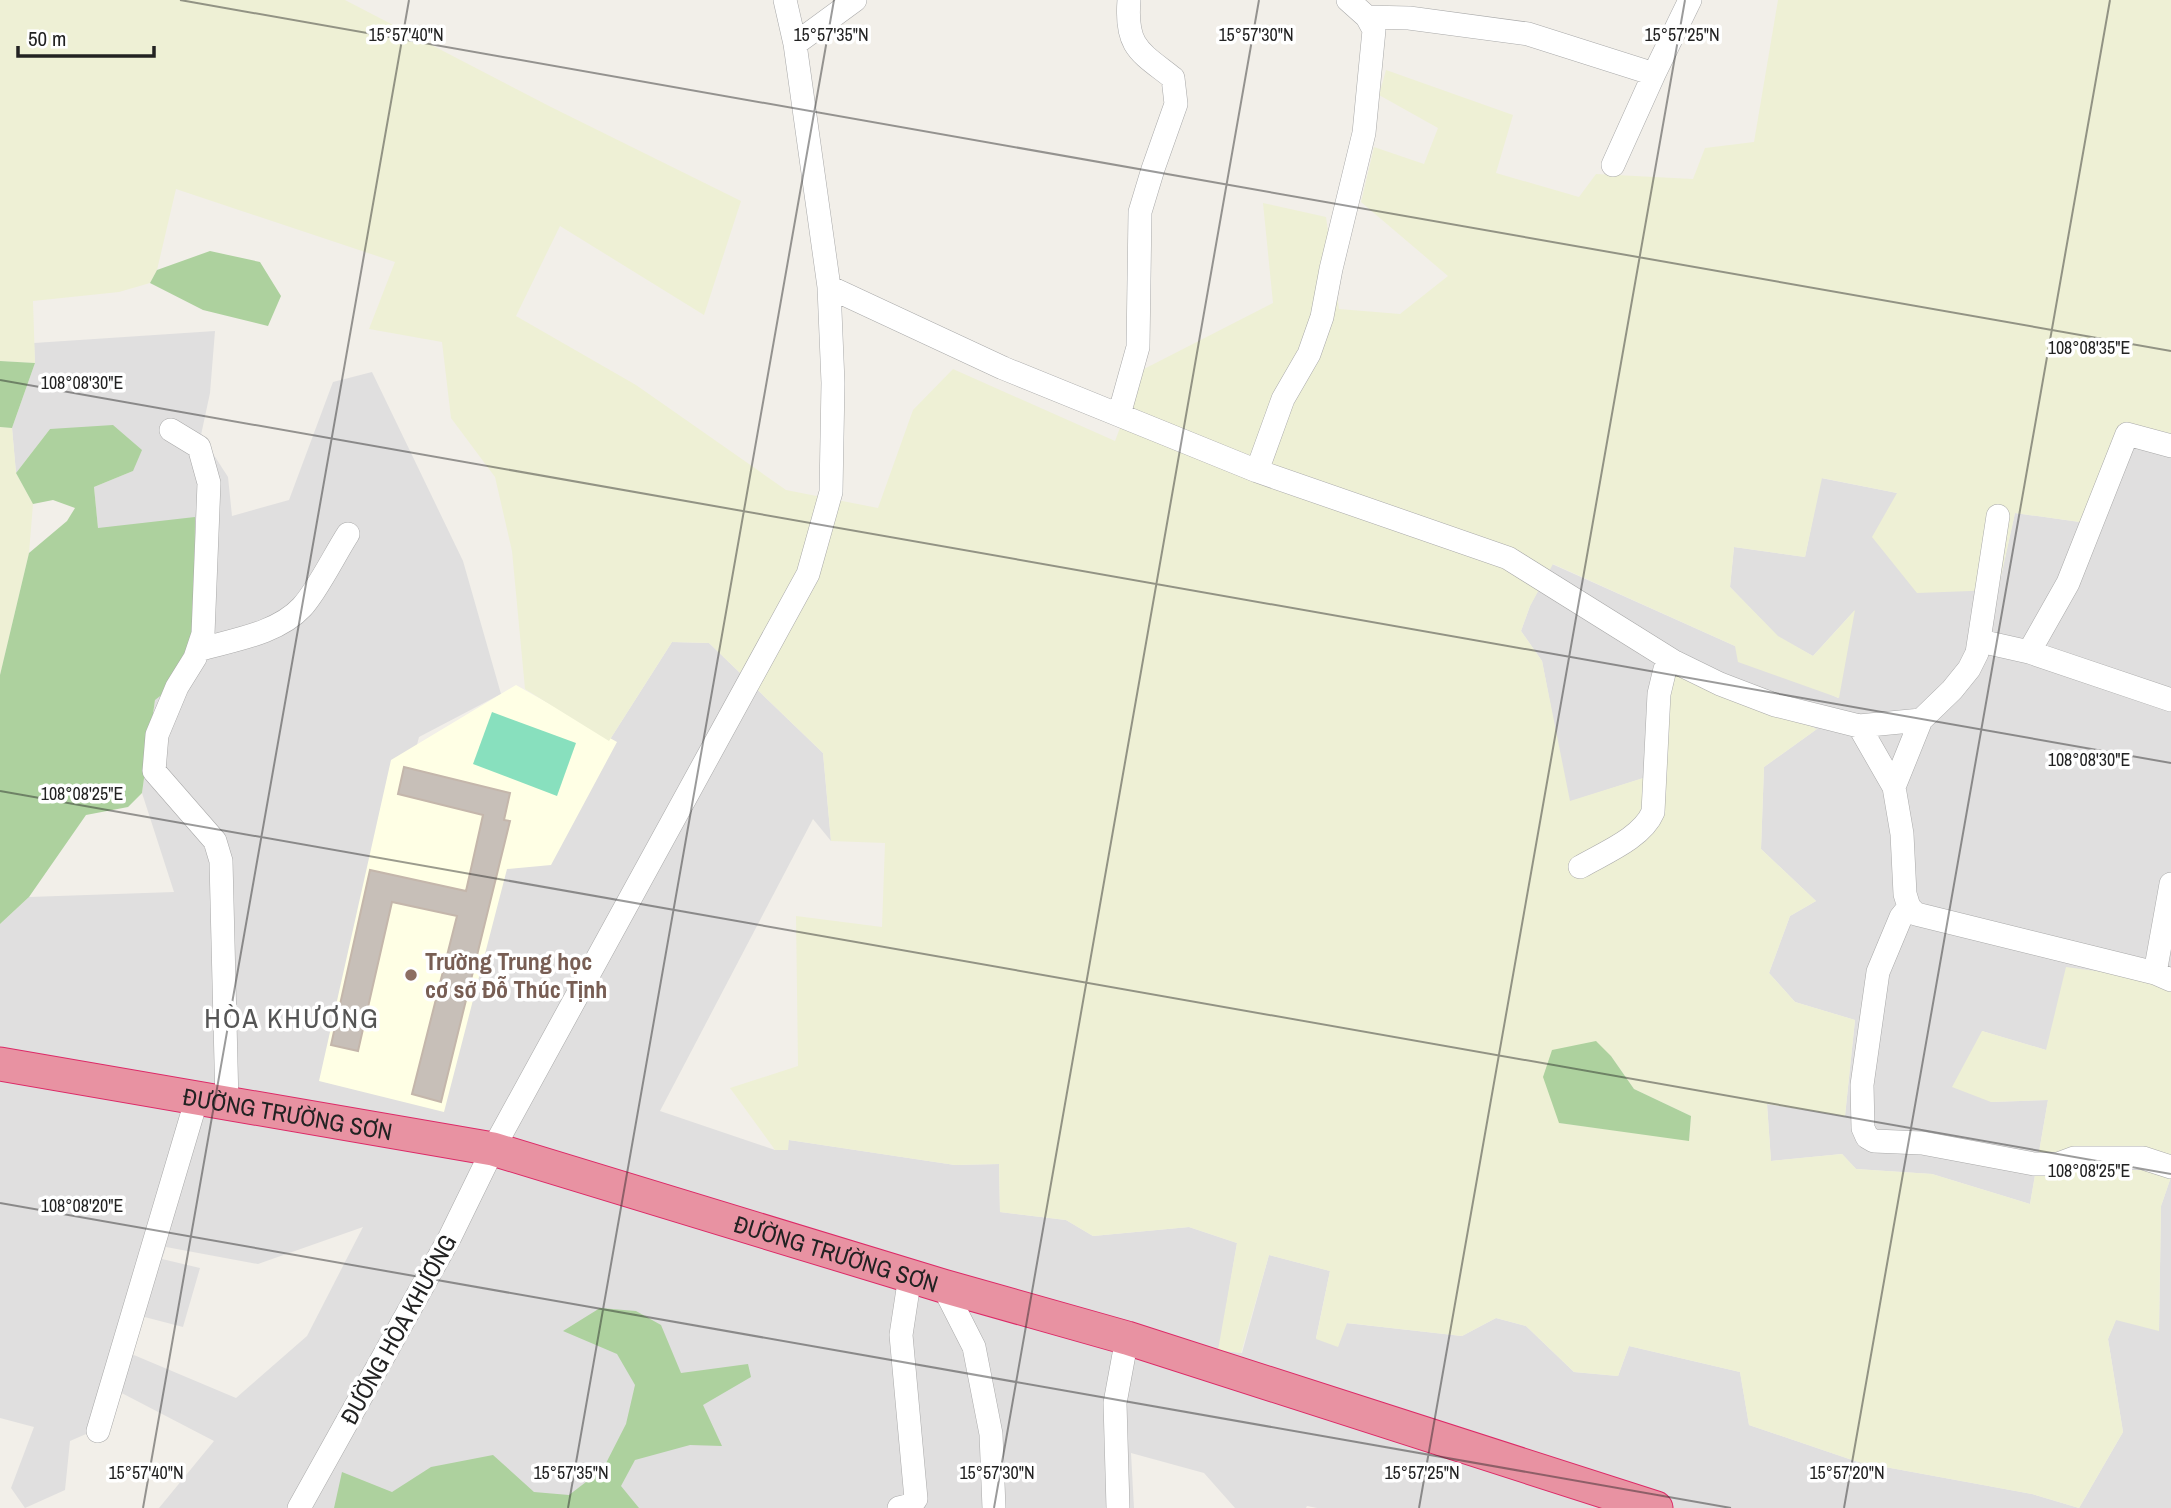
<svg xmlns="http://www.w3.org/2000/svg" width="2171" height="1508" viewBox="0 0 2171 1508" font-family="'Archivo Narrow',sans-serif">
<style>
.residential{fill:#e0dfdf;fill-rule:evenodd}
.education{fill:#ffffe5}
.farmland{fill:#eef0d5;fill-rule:evenodd}
.forest{fill:#add19e}
.pitch{fill:#88e0be}
.building{fill:#c7bfb8;stroke:#c4b6ab;stroke-width:2}
.lines{fill:none;stroke-linecap:round;stroke-linejoin:round}
.minor-casing{stroke:#a9a9a9;stroke-width:24}
.highway-casing{stroke:#dc2a67;stroke-width:35}
.minor{stroke:#fff;stroke-width:23}
.highway{stroke:#e892a2;stroke-width:33}
.ticks{fill:none;stroke:#222;stroke-width:2;stroke-opacity:0.45}
.education-dot{fill:#8d6e63;stroke:#fff;stroke-width:2.5}
.labels{text-anchor:middle;dominant-baseline:central;stroke-width:7;stroke-linejoin:round;paint-order:stroke}
.education-label{font-size:24px;font-weight:bold;fill:#785e54;stroke:#fff;text-anchor:start}
.street-label{font-size:24px;fill:#222;stroke:#fff}
.quarter-label{font-size:28px;letter-spacing:2px;fill:#555;stroke:#fff}
.ticks-label{font-size:18px;text-anchor:middle;fill:#222;stroke:#fff;stroke-width:7;stroke-linejoin:round;paint-order:stroke}
</style>
<rect width="100%" height="100%" fill="#f2efe9"/>
<path class="residential" d="M215,331L210,393L201,435L228,477L232,516L289,500L333,382L372,372L463,561L501,694L419,737L388,855L609,741L672,642L709,643L823,753L831,841L813,819L660,1111L775,1150L789,1140L955,1165L999,1164L1000,1212L1066,1220L1093,1236L1189,1227L1237,1243L1219,1350L1242,1353L1269,1255L1330,1271L1316,1338L1338,1346L1346,1323L1462,1336L1496,1318L1526,1326L1574,1372L1618,1376L1629,1346L1740,1372L1749,1425L1858,1462L2032,1494L2079,1508L2123,1432L2108,1339L2116,1319L2159,1330L2161,1206L2171,1177V1508H1317L1307,1506L1306,1508H1235L1204,1473L1131,1453L1134,1508H159L214,1441L112,1388L93,1431L70,1441L65,1490L25,1508L11,1488L34,1427L0,1418V924L29,897L174,892L142,793L155,700L98,529L94,487L133,471L50,429L16,473L12,428L35,363L34,343ZM363,1227L307,1336L236,1398L122,1350L133,1314L183,1327L200,1268L162,1259L166,1247L258,1264Z
M2117,434L2171,444V984L2046,1050L1982,1031L1991,1102L2048,1100L2030,1204L1932,1174L1856,1169L1842,1154L1771,1161L1767,1104L1845,1116L1855,1020L1795,1002L1769,973L1790,916L1816,901L1761,849L1764,767L1817,729L1656,774L1569,802L1542,661L1521,631L1530,606L1552,564L1735,646L1838,698L1854,611L1813,656L1778,637L1730,587L1734,547L1805,557L1821,478L1897,493L1998,590L2015,513L2087,523Z"/>
<path class="education" d="M516,685L617,742L551,865L507,869L444,1112L319,1081L391,760Z"/>
<path class="farmland" d="M0,0H345L551,107L741,201L704,315L560,226L516,316L636,385L786,490L878,508L913,410L953,369L1115,441L1142,370L1273,303L1263,203L1326,217L1339,309L1400,314L1448,276L1361,202L1374,147L1424,164L1438,128L1379,95L1386,70L1513,115L1496,173L1579,197L1596,174L1693,179L1705,148L1754,142L1778,0H2171V444L2117,434L2087,523L2015,513L1998,590L1917,593L1872,537L1897,493L1822,478L1805,557L1734,547L1730,587L1778,636L1813,656L1855,610L1839,698L1738,662L1735,646L1553,564L1530,606L1521,631L1542,661L1570,801L1656,774L1672,665L1817,729L1764,767L1761,849L1816,901L1790,916L1769,973L1795,1002L1855,1020L1845,1116L1767,1104L1771,1161L1842,1154L1856,1169L1932,1174L2030,1204L2048,1100L1991,1102L1952,1087L1982,1031L2046,1050L2066,967L2162,980L2171,984V1177L2161,1206L2159,1331L2116,1320L2108,1339L2123,1432L2079,1508L2032,1494L1858,1462L1749,1425L1740,1372L1629,1346L1618,1376L1574,1372L1526,1326L1496,1318L1462,1336L1347,1323L1338,1347L1316,1339L1330,1271L1269,1255L1241,1353L1218,1350L1237,1243L1189,1227L1093,1236L1066,1220L1000,1212L999,1164L955,1165L789,1140L788,1150H775L730,1088L798,1066L796,916L882,927L885,843L831,841L823,753L709,643L672,642L609,741L525,689L512,551L495,477L451,418L442,342L369,329L395,262L176,189L157,270L150,283L119,292L33,301L35,363L0,361ZM1611,1056L1634,1089L1691,1116L1689,1140L1559,1123Z
M0,427L12,428L16,473L33,504L29,553L0,675Z"/>
<path class="forest" d="M210,251L260,262L281,296L268,326L203,310L150,283L157,270Z
M0,361L35,363L12,428L0,427Z
M113,425L142,450L133,471L94,487L98,528L195,517L194,670L155,700L142,793L128,807L86,815L29,897L0,924V675L29,553L67,521L75,508L53,500L33,504L16,473L50,429Z
M1596,1041L1611,1056L1634,1089L1691,1116L1689,1141L1559,1123L1543,1077L1552,1050Z
M600,1308L636,1311L661,1325L681,1373L748,1364L751,1377L703,1405L722,1446L690,1445L635,1460L621,1486L639,1508H334L342,1472L392,1492L431,1467L493,1455L534,1492L569,1495L603,1469L626,1424L635,1385L617,1354L563,1331Z"/>
<path class="pitch" d="M492,712L576,743L557,796L473,764Z"/>
<path class="building" d="M404,767L510,793L504,820L510,821L441,1102L412,1094L457,916L392,902L358,1051L331,1045L370,870L466,891L483,815L398,794Z"/>
<g class="lines">
<defs>
<path id="minor" d="M1367,17L1409,18L1528,34L1654,74L1690,0
M795,44L855,0
M1613,165L1654,74
M829,287L1003,368L1257,471L1508,558L1673,661L1720,684L1775,705L1859,726L1894,787L1902,834L1905,894L1909,907L1916,914L2155,973L2171,980
M1119,415L1138,347L1140,212L1153,169L1176,104L1173,78C1140,52 1125,47 1129,0
M171,430L199,447L209,483L203,634L195,658L177,687L157,735L154,771L215,841L221,861L227,1103
M1257,471L1283,399L1309,354L1322,317L1331,269L1364,133L1374,30L1367,17L1348,0
M1980,641L2029,652L2171,700
M198,650C232,640 277,634 302,607C317,591 335,554 348,534
M2029,652L2068,583L2127,434L2171,446
M1859,726L1921,720
M1894,787L1921,720L1952,690L1969,669L1977,653L1998,516
M1580,867C1604,853 1642,838 1653,812L1659,694L1665,669L1673,661
M1909,907L1901,917L1878,972L1862,1085L1863,1128L1867,1137L1874,1141L1922,1143L2034,1164H2058L2074,1158H2143L2171,1167
M2155,973L2171,884
M943,1286L974,1347L991,1434L994,1508
M98,1431L197,1098
M299,1508L450,1237L493,1149L808,574L831,492L833,383L829,287L795,44L785,0
M899,1508L911,1505L916,1499L901,1335L910,1276
M1118,1508L1115,1403L1127,1338"/>
<g id="highway">
<path id="s1" d="M0,1064L493,1149L943,1286L1127,1338L1656,1508"/>
</g>
</defs>
<use href="#minor" class="minor-casing"/>
<use href="#highway" class="highway-casing"/>
<use href="#minor" class="minor"/>
<use href="#highway" class="highway"/>
</g>
<path class="ticks" d="M180,0L2171,351M0,380L2171,763M0,791L2171,1174M0,1203L1731,1508M143,1508L409,0M568,1508L834,0M994,1508L1259,0M1419,1508L1685,0M1844,1508L2110,0"/>
<circle class="education-dot" cx="411" cy="975" r="7"/>
<g class="labels">
<g class="education-label">
<text x="425" y="961">Trường Trung học<tspan x="425" dy="28">cơ sở Đỗ Thúc Tịnh</tspan></text>
</g>
<g class="street-label">
<text stroke="none"><textPath href="#s1" startOffset="292">ĐƯỜNG TRƯỜNG SƠN</textPath></text>
<text stroke="none"><textPath href="#s1" startOffset="859">ĐƯỜNG TRƯỜNG SƠN</textPath></text>
<text transform="translate(398 1329) rotate(-61)">ĐƯỜNG HÒA KHƯƠNG</text>
</g>
<g class="quarter-label">
<text x="292" y="1018">HÒA KHƯƠNG</text>
</g>
</g>
<g class="ticks-label">
<text x="406" y="41">15°57'40"N</text>
<text x="831" y="41">15°57'35"N</text>
<text x="1256" y="41">15°57'30"N</text>
<text x="1682" y="41">15°57'25"N</text>
<text x="2089" y="354">108°08'35"E</text>
<text x="82" y="389">108°08'30"E</text>
<text x="2089" y="766">108°08'30"E</text>
<text x="82" y="800">108°08'25"E</text>
<text x="2089" y="1177">108°08'25"E</text>
<text x="82" y="1212">108°08'20"E</text>
<text x="146" y="1479">15°57'40"N</text>
<text x="571" y="1479">15°57'35"N</text>
<text x="997" y="1479">15°57'30"N</text>
<text x="1422" y="1479">15°57'25"N</text>
<text x="1847" y="1479">15°57'20"N</text>
</g>
<path d="M18 46v10h136v-10" fill="none" stroke="#222222" stroke-width="3.5"/>
<text x="28" y="46" font-size="21" fill="#222222" stroke="#ffffff" stroke-width="5" paint-order="stroke">50 m</text>
</svg>
